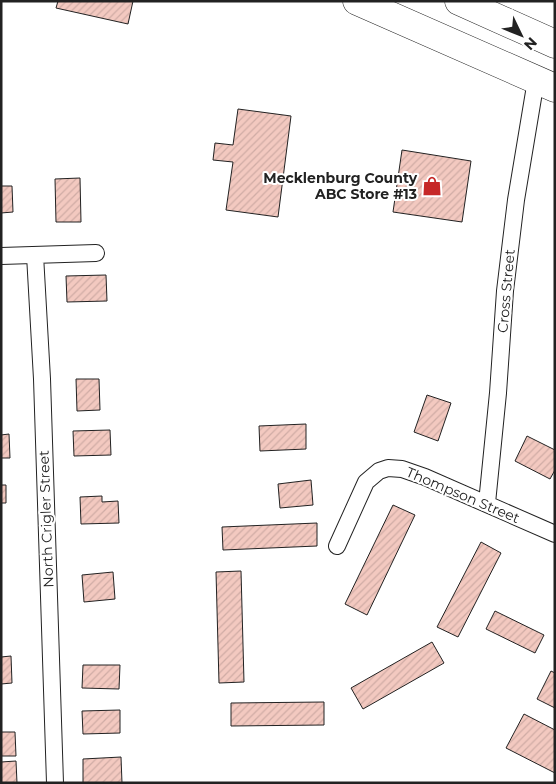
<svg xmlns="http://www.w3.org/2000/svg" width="556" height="784" viewBox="0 0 556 784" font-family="Montserrat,sans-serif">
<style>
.building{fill:url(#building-hatch);stroke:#222}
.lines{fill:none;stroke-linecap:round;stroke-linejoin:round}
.minor-casing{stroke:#222;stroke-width:18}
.trunk-casing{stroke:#222;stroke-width:29}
.minor{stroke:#fff;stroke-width:16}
.trunk{stroke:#fff;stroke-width:28}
.labels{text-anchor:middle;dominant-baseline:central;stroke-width:4;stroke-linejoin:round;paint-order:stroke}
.poi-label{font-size:14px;font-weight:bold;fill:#222;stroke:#fff;text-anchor:end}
.street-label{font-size:14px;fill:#222;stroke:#fff}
</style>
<defs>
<pattern id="building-hatch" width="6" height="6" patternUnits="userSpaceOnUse" patternTransform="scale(1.25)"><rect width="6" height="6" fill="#f3c9c0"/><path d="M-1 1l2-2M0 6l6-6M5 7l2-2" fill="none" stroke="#d0aca5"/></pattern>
</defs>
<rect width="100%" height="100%" fill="#fff"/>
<path class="building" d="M58,1H133L128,24L56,8Z
M238,109L291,116L278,217L226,210L233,162L213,160L215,143L233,145Z
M402,150L471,161L462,222L393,212Z
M80,178L81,222H56L55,179Z
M1,186H12L13,212L1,213Z
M106,275L107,301L67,302L66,276Z
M76,379H99L100,410L77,411Z
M427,395L451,403L438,441L414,432Z
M306,424V449L260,451L259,426Z
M110,430L111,455L74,456L73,431Z
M9,434L10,458H1V435Z
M527,436L555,450V470L550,479L515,461Z
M311,480L313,505L280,508L278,484Z
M1,485H6V503H1Z
M102,496V502L118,501L119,523L81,524L80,497Z
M393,505L415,515L367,615L345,604Z
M317,523V546L223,550L222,527Z
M481,542L501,553L458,637L437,627Z
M241,571L244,682L219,683L216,572Z
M113,572L115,599L84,602L82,575Z
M495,611L544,635L535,653L486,629Z
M432,642L444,663L363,709L351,688Z
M11,656L12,683L1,684V657Z
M83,665H120L119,689L82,688Z
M551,671L555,673V708L537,699Z
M324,702V725L231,726V703Z
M120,710V733L83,734L82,711Z
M524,714L555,730V773L506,748Z
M1,732H15L16,756H1Z
M121,757L122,783H83V759Z
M16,761L17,783H1V762Z"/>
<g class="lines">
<defs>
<path id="minor" d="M35,255L42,379L55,783
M1,256L96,253
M487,503L498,393L505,291L516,200L536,80
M337,546L366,482L379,471L388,468L402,469L425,477L555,534"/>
<path id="trunk" d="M357,1L555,88
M459,1L555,44"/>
</defs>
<use href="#minor" class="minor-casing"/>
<use href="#trunk" class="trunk-casing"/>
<use href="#minor" class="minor"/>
<use href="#trunk" class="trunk"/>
</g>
<defs>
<symbol id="shop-bare" viewBox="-9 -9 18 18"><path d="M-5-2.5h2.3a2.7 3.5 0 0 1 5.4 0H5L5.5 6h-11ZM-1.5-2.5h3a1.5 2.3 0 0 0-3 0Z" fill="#c62828" stroke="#fff" stroke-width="2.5" paint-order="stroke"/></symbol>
</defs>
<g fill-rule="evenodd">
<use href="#shop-bare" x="418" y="172" width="28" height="28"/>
</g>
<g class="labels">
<g class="poi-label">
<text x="417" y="178">Mecklenburg County<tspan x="417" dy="16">ABC Store #13</tspan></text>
</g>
<g class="street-label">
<text transform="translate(506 291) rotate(-85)">Cross Street</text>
<text transform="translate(463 495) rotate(23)">Thompson Street</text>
<text transform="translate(46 519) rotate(-92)">North Crigler Street</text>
</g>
</g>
<rect width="556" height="784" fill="none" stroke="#222222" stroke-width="5"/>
<g transform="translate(521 35) rotate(133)" stroke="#ffffff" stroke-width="4" paint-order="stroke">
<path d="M0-4L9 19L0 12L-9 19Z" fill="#222222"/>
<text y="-8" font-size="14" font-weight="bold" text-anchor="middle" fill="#222222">N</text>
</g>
</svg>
